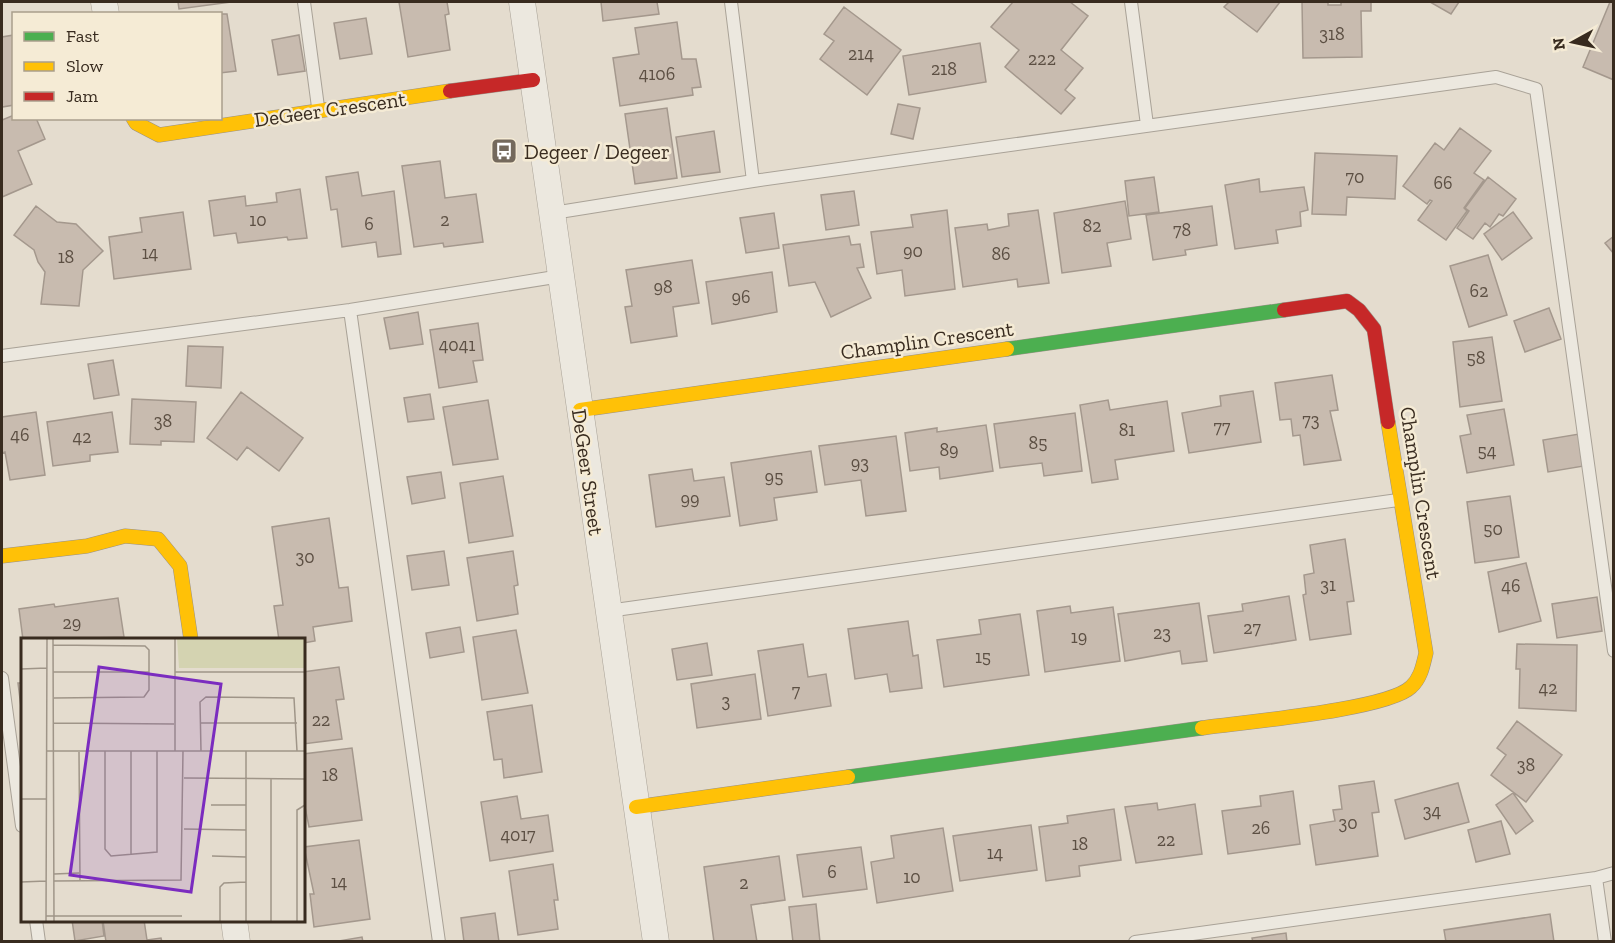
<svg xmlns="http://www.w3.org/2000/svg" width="1615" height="943" viewBox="0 0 1615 943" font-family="'Zilla Slab',serif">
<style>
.building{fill:#c8bbaf;stroke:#a4988d;stroke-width:1.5}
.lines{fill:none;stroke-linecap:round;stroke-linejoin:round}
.lane-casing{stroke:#a9a297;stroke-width:14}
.street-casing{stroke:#a9a297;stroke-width:27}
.fast-casing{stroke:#999187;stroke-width:15}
.slow-casing{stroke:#999187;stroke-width:15}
.jam-casing{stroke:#999187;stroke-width:15}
.lane{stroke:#ece8df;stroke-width:12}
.street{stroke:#ece8df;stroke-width:26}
.fast{stroke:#4caf50;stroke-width:14}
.slow{stroke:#ffc107;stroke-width:14}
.jam{stroke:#c62828;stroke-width:14}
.labels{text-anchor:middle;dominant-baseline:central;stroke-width:5;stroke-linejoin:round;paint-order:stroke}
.number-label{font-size:18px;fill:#5c4f43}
.street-label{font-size:21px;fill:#382b1f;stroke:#f5ebd5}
.poi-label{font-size:21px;fill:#382b1f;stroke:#f5ebd5;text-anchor:start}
.inset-road{fill:none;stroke:#9f9588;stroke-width:1.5}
.view{fill:#7b2cbf;fill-opacity:0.15;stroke:#7b2cbf;stroke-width:3}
.inset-edge{fill:none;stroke:#382b1f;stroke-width:3}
</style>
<rect width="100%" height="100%" fill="#e4dcce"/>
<path class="building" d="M178,2H231L179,9Z
M399,2H447L449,14L445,15L450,50L408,57Z
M601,2H657L659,14L603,21Z
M1013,2H1070L1088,16L1061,50L1083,68L1065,90L1075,98L1061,114L1005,67L1019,50L991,27Z
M1229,2H1280L1257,32L1224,7Z
M1302,2H1328V5H1341V2H1371V11H1361L1362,57L1303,58Z
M1430,2H1459L1451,14Z
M1610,2H1614V80L1583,67Z
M844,7L901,50L867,95L820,59L834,41L824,34Z
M220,14H227L236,71L220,73Z
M366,18L372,54L340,59L334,23Z
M677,22L682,59H696L701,87L692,88L693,95L620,106L613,58L639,54L635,28Z
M14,35V105L2,107V37Z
M299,35L305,71L278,75L272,40Z
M980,43L986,82L909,95L903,56Z
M898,104L920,108L913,139L891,134Z
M667,108L677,178L635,184L625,114Z
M14,115V118H36L45,139L18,151L32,184L2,197V120Z
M1460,128L1491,151L1474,173L1484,180L1464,208L1467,211L1446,240L1418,220L1432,201L1430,200L1427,204L1403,186L1435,143L1444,150Z
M714,131L720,172L682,177L676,137Z
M1315,153L1397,156L1395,199L1347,197L1346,215L1312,214Z
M440,161L445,198L476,194L483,242L444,247L443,243L414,247L402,166Z
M358,172L362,196L394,191L401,254L378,257L376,242L342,247L337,209L331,210L326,177Z
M1154,177L1159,212L1129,216L1125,181Z
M1488,177L1516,199L1503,216L1499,214L1490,227L1485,223L1473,239L1457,228L1469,211L1465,208Z
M1259,179L1260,192L1304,187L1308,210L1300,212L1301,226L1276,230L1278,243L1235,249L1225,185Z
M300,189L307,238L288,240L287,237L238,243L236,233L214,236L209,201L245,196L246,206L277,202L276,193Z
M854,191L859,225L826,230L821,195Z
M1125,201L1131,239L1107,243L1111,266L1062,273L1054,213Z
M36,206L57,222L76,224L103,251L83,270L79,306L41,304L45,272L38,262L34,250L14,235Z
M1212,206L1217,245L1185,250L1186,255L1153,260L1146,215Z
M947,210L955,289L905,296L902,270L877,274L871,232L913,227L911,215Z
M1038,210L1049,283L1018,287L1017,279L963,287L955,228L987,224L988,230L1009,226L1008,214Z
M183,212L191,269L114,279L109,237L142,232L140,218Z
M1513,212L1532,238L1502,260L1484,234Z
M774,213L779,248L746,253L740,218Z
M849,236L851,245L860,244L864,267L857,268L871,298L831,317L815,282L789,286L783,245Z
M1614,236V254L1605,243Z
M1488,255L1507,315L1469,327L1450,266Z
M692,260L699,303L673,307L677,336L631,343L625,307L632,306L626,270Z
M772,272L777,312L712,324L706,282Z
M1549,308L1561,339L1525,352L1514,321Z
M418,312L423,344L390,349L384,318Z
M478,323L483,360L473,361L477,382L439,388L430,330Z
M1492,337L1502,401L1460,407L1453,342Z
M188,346L223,347L221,388L186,386Z
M113,360L119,395L94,399L88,364Z
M1332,375L1338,410L1330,411L1341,460L1304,465L1300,435L1293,436L1291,419L1280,420L1275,383Z
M1253,391L1261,442L1189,453L1182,413L1221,406L1220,396Z
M241,392L303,438L279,471L247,447L237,460L207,438Z
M430,394L434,419L408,422L404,398Z
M132,399L196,402L194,442L161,441V445L130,444Z
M488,400L498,459L453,465L443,407Z
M1108,400L1110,410L1167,401L1174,451L1115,460L1118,479L1092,483L1080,405Z
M1504,409L1514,465L1467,473L1460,436L1471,434L1467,415Z
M36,412L45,475L10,480L5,452L2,453V417Z
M112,412L118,452L90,455V461L53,466L47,422Z
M1075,413L1082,471L1044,476L1042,463L1000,468L994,424Z
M986,425L993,471L940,479L939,467L910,471L905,433L937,428V432Z
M1579,434L1584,466L1548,472L1543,440Z
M896,436L906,511L866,516L861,480L825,485L819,446Z
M811,451L817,492L774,498L777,520L740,526L731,463Z
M692,469L694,481L724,477L730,516L656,527L649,475Z
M441,472L445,498L412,504L407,477Z
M503,476L513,536L469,543L460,483Z
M1510,496L1519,557L1475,563L1467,502Z
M329,518L339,588L348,587L352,621L313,627L315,641L303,643V640H279L274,606L283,605L272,527Z
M1345,539L1354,601L1347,602L1351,634L1310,640L1303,595L1306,594L1304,575L1314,573L1310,545Z
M444,551L449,585L412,590L407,556Z
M513,551L518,585L514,586L518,614L477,621L467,558Z
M1526,563L1541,621L1499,632L1488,572Z
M1289,596L1296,640L1214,653L1208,616L1243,611L1242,604Z
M1597,597L1602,631L1557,638L1552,604Z
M118,598L124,637L23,640L19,609L54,604L55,607Z
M1199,603L1207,661L1182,664L1180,651L1125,661L1118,614Z
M1070,606L1071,613L1113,607L1120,661L1045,672L1037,611Z
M1020,614L1029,675L944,687L937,640L981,634L979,620Z
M908,621L913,656L918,655L922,688L890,692L887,674L855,679L848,629Z
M460,627L464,652L430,658L426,633Z
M516,630L528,693L482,700L473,637Z
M707,643L712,675L677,680L672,649Z
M803,644L808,677L826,674L831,706L768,716L758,651Z
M1517,644L1577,645L1576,711L1519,708L1520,669H1516Z
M339,667L344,699L336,700L342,739L303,744V672Z
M755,674L761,719L697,728L691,684Z
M18,683H22V715Z
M532,705L542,772L504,778L502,759L494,760L487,712Z
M1517,721L1562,755L1526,802L1491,775L1506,755L1497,748Z
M352,748L362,820L309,827L303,797V754Z
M1374,781L1379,812L1372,813L1378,856L1316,865L1310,825L1335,821L1333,810L1342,809L1339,786Z
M1458,783L1469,822L1405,839L1395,800Z
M1293,791L1300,844L1228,854L1222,811L1261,806L1260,796Z
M1513,793L1533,821L1516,834L1496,805Z
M517,796L521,819L548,815L553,851L490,861L481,802Z
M1157,803L1158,810L1195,804L1202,854L1136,863L1125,807Z
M1114,809L1121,860L1079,866L1080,876L1046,881L1039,827L1068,823L1067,816Z
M1501,821L1510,854L1476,862L1468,830Z
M1031,825L1037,870L960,881L953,836Z
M943,828L953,891L877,903L871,862L894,858L891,836Z
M359,840L370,919L314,927L310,894H314L304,847Z
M861,847L867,889L803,897L797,855Z
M779,856L785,900L751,905L757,942H714L704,867Z
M553,864L558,900H554L558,929L518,935L509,871Z
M816,904L820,942H793L789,907Z
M495,913L499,942H464L461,918Z
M1550,914L1554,942H1446L1444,930Z
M72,920H102L104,936L75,941Z
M144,920L147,940L161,938L162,942H106L103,921Z
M1286,933L1287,942H1253L1252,938Z
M362,937L363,942H333Z"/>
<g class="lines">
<defs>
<path id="lane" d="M304,2L318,107
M731,2L753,181
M1131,2L1147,125
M553,213L753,181L1496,77L1536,89L1614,651
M350,310L439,942
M2,356L350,310L561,276
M608,611L1398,500
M2,678L22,826
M1596,878L1605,942
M36,920L39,942
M1135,942L1596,878L1614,873"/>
<path id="street" d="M104,2L106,14
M522,2L656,942
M234,920L237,942"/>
<path id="fast" d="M1007,349L1284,310
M848,777L1202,728"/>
<path id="slow" d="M133,118L136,123L159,135L450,91
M580,410L1007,349
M2,556L87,546L125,536L158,539L180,566L191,640
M1202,728C1243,722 1387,710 1411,687C1421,678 1423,665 1426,653L1388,422
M636,807L848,777"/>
<path id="jam" d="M450,91L533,80
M1284,310L1347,301L1359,310L1374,329L1388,422"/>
</defs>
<use href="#lane" class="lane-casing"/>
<use href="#street" class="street-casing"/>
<use href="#fast" class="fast-casing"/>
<use href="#slow" class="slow-casing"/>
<use href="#jam" class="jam-casing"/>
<use href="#lane" class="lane"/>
<use href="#street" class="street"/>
<use href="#fast" class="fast"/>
<use href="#slow" class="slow"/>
<use href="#jam" class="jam"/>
</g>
<defs>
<symbol id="bus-square" viewBox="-11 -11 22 22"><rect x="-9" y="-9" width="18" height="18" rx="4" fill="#74695c" stroke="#f5ebd5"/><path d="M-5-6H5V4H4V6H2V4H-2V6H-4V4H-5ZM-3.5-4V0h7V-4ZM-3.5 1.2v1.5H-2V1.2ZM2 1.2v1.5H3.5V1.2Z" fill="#fff"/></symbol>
</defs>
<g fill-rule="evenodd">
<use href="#bus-square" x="489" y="136" width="30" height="30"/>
</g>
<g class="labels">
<g class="number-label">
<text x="1332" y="34">318</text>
<text x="861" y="54">214</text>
<text x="1042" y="59">222</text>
<text x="944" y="69">218</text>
<text x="657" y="74">4106</text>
<text x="1355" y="177">70</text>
<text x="1443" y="183">66</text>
<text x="258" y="220">10</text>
<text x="445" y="220">2</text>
<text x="369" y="224">6</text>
<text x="1092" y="226">82</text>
<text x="1182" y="230">78</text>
<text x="913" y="251">90</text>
<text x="150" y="253">14</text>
<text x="1001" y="254">86</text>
<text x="66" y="257">18</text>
<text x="663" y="287">98</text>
<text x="1479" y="291">62</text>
<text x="741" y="297">96</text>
<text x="457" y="345">4041</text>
<text x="1476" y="358">58</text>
<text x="1311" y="420">73</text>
<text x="163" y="421">38</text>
<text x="1222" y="427">77</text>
<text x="1127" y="430">81</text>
<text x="20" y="435">46</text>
<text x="82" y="437">42</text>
<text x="1038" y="443">85</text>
<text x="949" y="450">89</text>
<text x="1487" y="451">54</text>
<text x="860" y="463">93</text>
<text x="774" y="477">95</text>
<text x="690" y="499">99</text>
<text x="1493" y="529">50</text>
<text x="305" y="557">30</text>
<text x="1328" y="585">31</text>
<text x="1511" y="586">46</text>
<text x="72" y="623">29</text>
<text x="1252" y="628">27</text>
<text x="1162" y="633">23</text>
<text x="1079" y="637">19</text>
<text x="983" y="657">15</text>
<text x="1548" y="688">42</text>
<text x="796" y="691">7</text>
<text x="726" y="701">3</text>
<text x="321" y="720">22</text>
<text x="1526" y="765">38</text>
<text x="330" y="775">18</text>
<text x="1432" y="811">34</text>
<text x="1348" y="823">30</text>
<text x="1261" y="828">26</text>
<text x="518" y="835">4017</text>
<text x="1166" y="840">22</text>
<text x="1080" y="844">18</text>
<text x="995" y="853">14</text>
<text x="832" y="872">6</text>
<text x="912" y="877">10</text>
<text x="339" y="882">14</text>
<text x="744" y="883">2</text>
</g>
<g class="street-label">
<text transform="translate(330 109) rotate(-8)">DeGeer Crescent</text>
<text transform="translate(927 340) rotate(-8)">Champlin Crescent</text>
<text transform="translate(588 472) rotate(82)">DeGeer Street</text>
<text transform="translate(1421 493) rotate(81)">Champlin Crescent</text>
</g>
<g class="poi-label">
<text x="524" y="151">Degeer / Degeer</text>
</g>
</g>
<g transform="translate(21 638)">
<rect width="284" height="284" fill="#e4dcce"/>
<path d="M156,0H283V30H158Z" fill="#d4d3b1"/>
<path class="inset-road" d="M32,0L33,283M32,7L124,8L128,12V52L123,59L33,60M0,31L26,30M32,34H128M154,34H284M33,85L153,86M180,85H276M26,113H284M84,113V211L90,218L136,214V113M110,113V217M154,113V0M180,113L179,64L185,59L273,60L276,113M58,114L59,242M163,140L284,141M0,161H26M190,167H225M163,191L225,192M191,218L225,219M33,236L58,235M33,243L160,242L162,113M0,244L25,243M25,278H161M25,283L26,0M199,283V249L203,245L225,244M225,283V113M250,283V141M276,283V172L284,167"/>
<path class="view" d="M78,29L200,46L170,254L49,237Z"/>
<rect width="284" height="284" class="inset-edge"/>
</g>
<rect width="1615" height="943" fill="none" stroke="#382b1f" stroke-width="6"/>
<rect x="12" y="12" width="210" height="108" fill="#f5ebd5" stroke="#a99e8c" stroke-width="1.5"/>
<rect x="24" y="32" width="30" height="9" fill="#4caf50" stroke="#a99e8c" stroke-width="1.5"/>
<text x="66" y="42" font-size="18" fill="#382b1f">Fast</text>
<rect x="24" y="62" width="30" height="9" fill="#ffc107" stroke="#a99e8c" stroke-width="1.5"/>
<text x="66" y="72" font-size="18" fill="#382b1f">Slow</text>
<rect x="24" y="92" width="30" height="9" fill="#c62828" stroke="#a99e8c" stroke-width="1.5"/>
<text x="66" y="102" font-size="18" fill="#382b1f">Jam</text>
<g transform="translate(1573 42) rotate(262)" stroke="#f5ebd5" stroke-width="4.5" paint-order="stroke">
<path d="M0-4.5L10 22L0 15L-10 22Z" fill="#382b1f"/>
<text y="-9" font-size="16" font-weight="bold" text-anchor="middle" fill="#382b1f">N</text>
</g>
</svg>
